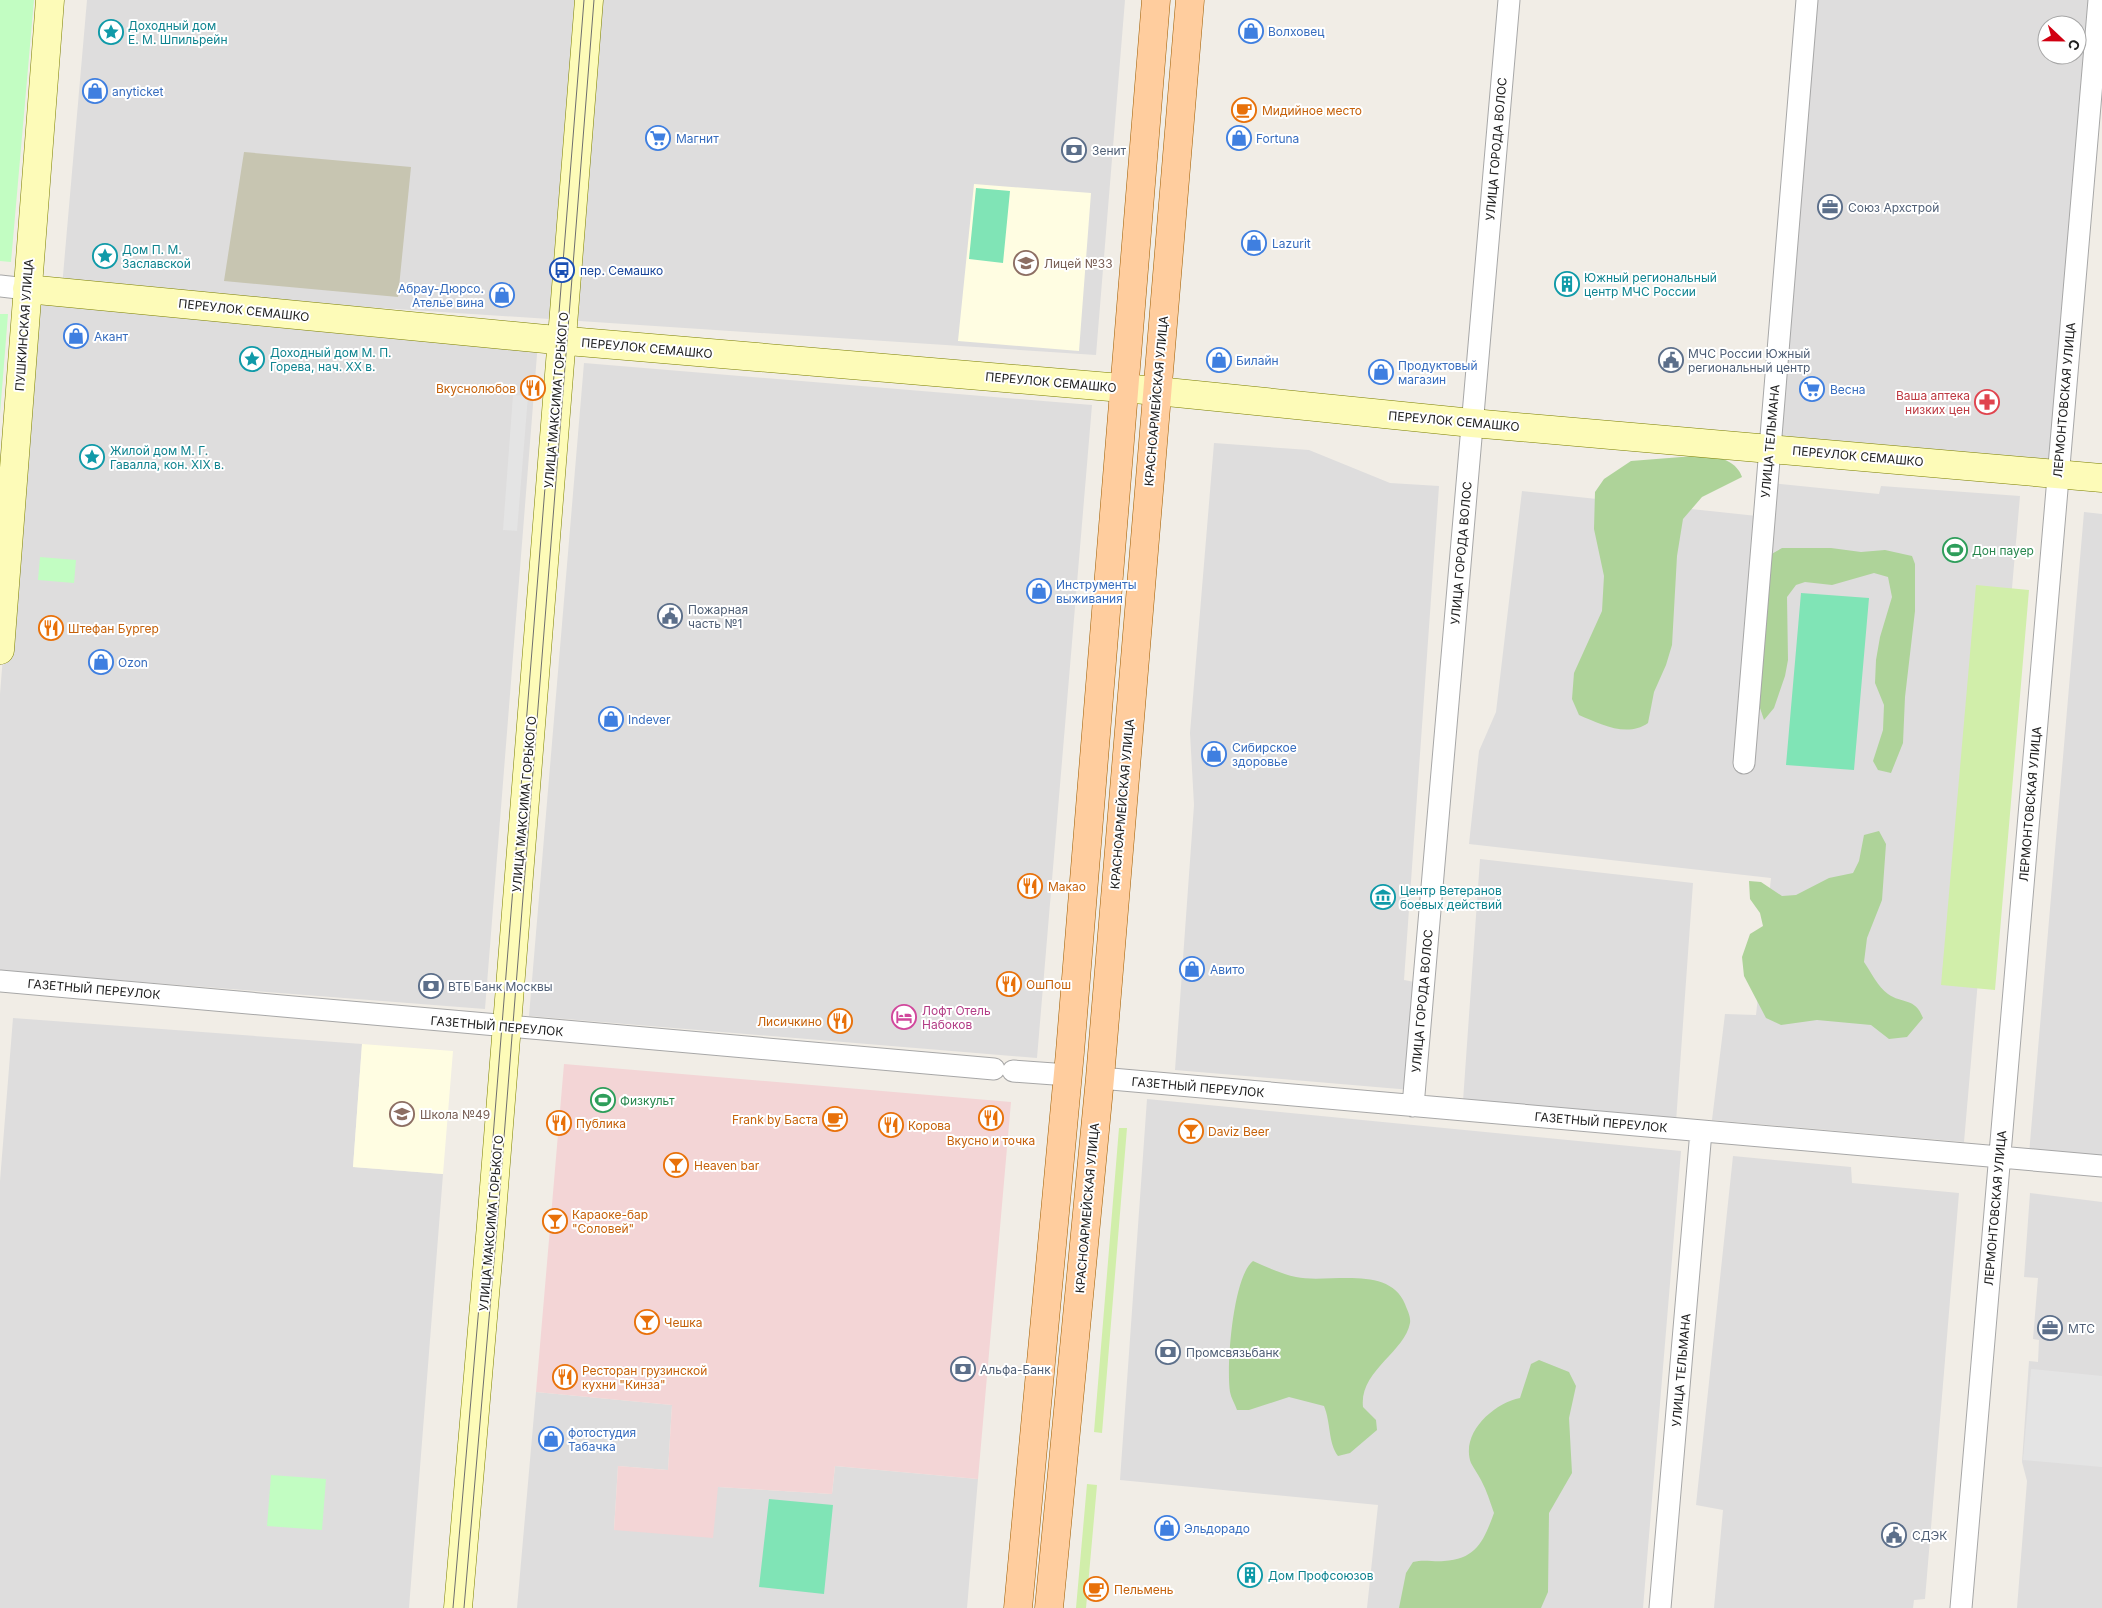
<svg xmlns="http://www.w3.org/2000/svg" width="2102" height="1608" viewBox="0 0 2102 1608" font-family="Inter,sans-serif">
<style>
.residential{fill:#dedddd;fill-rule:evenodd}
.commercial{fill:#f3d5d6}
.education{fill:#fffde2}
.construction{fill:#c7c5b1}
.grass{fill:#d1eeaa}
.forest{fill:#aed399}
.park{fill:#c2fdc2}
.pitch{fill:#80e4b6}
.parking{fill:#e4e4e4}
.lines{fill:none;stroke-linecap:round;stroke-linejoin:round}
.street-casing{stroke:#a7a7a7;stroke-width:23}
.secondary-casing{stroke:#7b7f00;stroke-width:29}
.primary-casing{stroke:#9d5c00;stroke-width:29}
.street{stroke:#fff;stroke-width:21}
.secondary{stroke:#fdfbb8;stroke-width:28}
.primary{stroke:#ffcd9e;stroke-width:28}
.tram{stroke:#6e6e6e;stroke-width:1}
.labels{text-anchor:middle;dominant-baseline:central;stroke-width:4;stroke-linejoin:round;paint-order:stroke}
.culture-label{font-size:12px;fill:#0d838f;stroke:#fff;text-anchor:start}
.shop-label{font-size:12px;fill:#366cbe;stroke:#fff;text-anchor:start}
.food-label{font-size:12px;fill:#c56008;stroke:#fff;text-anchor:start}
.street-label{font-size:12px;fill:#202020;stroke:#fff}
.service-label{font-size:12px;fill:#4e5e75;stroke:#fff;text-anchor:start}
.education-label{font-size:12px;fill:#785e54;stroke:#fff;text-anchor:start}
.transit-label{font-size:12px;fill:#164399;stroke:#fff;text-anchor:start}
.health-label{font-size:12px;fill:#be3a42;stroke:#fff;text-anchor:end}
.leisure-label{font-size:12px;fill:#27864d;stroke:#fff;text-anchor:start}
.hotel-label{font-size:12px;fill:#b23c85;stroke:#fff;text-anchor:start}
</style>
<rect width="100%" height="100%" fill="#f1ede6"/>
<path class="residential" d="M87,0H1125L1096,355L62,287Z
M1807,0H2099L2058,474L1769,449ZM2047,25H2077V55H2047Z
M31,303L538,342L485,1009L0,971V694Z
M584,363L1092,405L1037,1058L529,1016Z
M1214,443L1309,450L1390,483L1439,486L1404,980L1420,983L1411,1090L1175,1070L1194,805L1190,733Z
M1762,482L1879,494L1881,486L2020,496L1964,1142L1712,1120L1725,1014L1756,1015L1771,878L1469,844L1479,751L1496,712L1522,491L1757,516Z
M2084,512L2102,514V1160L2029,1154Z
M1480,859L1693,883L1676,1122L1463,1101Z
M13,1018L362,1044L353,1167L443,1174L409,1608H0V1181Z
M1147,1099L1681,1151L1643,1608H1367L1378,1505L1120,1480Z
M1733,1156L1851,1167L1852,1183L1959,1193L1925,1599L1914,1600L1913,1608H1714L1723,1510L1696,1505Z
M2030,1193L2102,1202V1608H2017L2027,1481L2022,1462L2029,1361L2038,1362L2039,1340L2033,1339L2038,1278L2024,1277Z
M536,1392L672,1405L668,1470L618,1466L614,1530L718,1487L832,1494L835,1466L978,1479L967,1608H517Z"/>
<path class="commercial" d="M564,1064L1011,1102L978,1479L835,1466L832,1494L718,1487L713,1538L614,1530L618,1466L668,1470L672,1405L536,1392Z"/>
<path class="education" d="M974,184L1091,193L1079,351L958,341Z
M362,1044L453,1051L443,1174L353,1167Z"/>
<path class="construction" d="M244,152L411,167L398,297L224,281Z"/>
<path class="grass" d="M1976,585L2029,590L1995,990L1941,985Z
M1119,1128H1127L1102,1433L1094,1432Z
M1087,1484L1097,1485L1086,1608H1076Z"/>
<path class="forest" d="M1707,455C1722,458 1737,462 1742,477L1702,497L1683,519L1677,556L1672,645L1666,665L1654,692L1648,723C1627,738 1600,724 1579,715L1572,699L1574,673L1602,611L1604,576L1594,529L1595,492L1604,479L1631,461Z
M1782,548H1831L1861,552L1885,550L1912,556L1915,564V611L1905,697L1903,743L1891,773L1878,770L1873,761L1883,730L1884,705L1875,683L1876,660L1880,637L1892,597L1888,577L1874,573L1832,585L1805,582L1796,585L1787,597L1788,660L1785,676L1774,708L1764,720L1759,705L1768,556Z
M1879,831L1886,844L1882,900L1867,938L1864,962C1871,972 1878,987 1888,994C1902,1004 1915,997 1923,1018L1907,1037L1889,1039L1871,1025L1817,1020L1781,1025L1766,1018L1744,976L1742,957L1750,934L1763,926L1760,913L1750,899L1749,881L1761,882L1782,896L1796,895L1829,878L1853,873L1859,861L1864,835Z
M1253,1261C1267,1267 1281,1274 1296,1277C1327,1284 1389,1264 1405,1304C1407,1310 1411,1316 1410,1323C1405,1352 1359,1371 1363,1407L1376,1420L1377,1430L1350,1453L1338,1456C1328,1443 1331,1423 1324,1406L1289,1397L1249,1410H1237C1235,1404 1231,1398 1230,1392C1226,1366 1233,1276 1253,1261Z
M1539,1360L1569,1372L1576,1386L1569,1418L1572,1473L1549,1513L1548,1592L1541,1608H1399L1406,1573L1413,1562C1424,1559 1433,1562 1444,1561C1477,1559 1484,1540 1494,1513C1490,1502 1487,1491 1481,1480C1478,1474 1474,1469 1471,1463C1460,1433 1494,1403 1520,1398L1531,1364Z"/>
<path class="park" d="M0,0H34L11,262L0,261Z
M0,314H8L0,414Z
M40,557L76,560L74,583L38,580Z
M271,1475L326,1479L322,1530L267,1526Z"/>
<path class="pitch" d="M976,188L1010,191L1003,263L969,259Z
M1801,593L1869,598L1854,770L1786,765Z
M769,1499L833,1505L824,1594L759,1587Z"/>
<path class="parking" d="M513,395L528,396L517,531L503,530Z
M2031,1369L2102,1376V1467L2023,1460Z"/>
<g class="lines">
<defs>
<path id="street" d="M0,286L27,289
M1744,763L1807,0
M0,981L994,1069
M1013,1071L1068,1075
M1100,1078L2102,1166
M1413,1106L1509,0
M1660,1608L1701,1131
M1961,1608L2099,0"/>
<path id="secondary" d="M27,289L556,340L1157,391L1472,423L2102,478
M0,650L50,0
M458,1608L491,1225L589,0"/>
<path id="primary" d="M1018,1608L1070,1052L1156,0
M1049,1608L1100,1078L1190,0"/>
</defs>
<use href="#street" class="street-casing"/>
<use href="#secondary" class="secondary-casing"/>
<use href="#primary" class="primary-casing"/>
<use href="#street" class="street"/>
<use href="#secondary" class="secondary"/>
<use href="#primary" class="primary"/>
<path class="tram" d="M453,1608L486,1225L584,0
M464,1608L497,1226L594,0"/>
</g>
<defs>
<symbol id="shop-ring" viewBox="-11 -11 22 22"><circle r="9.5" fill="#fff" stroke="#3f7fe0" stroke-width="1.5"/><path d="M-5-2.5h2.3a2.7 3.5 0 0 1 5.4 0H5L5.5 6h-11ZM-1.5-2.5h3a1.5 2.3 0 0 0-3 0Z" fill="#3f7fe0"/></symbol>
<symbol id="sight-ring" viewBox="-11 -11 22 22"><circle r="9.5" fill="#fff" stroke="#0f9aa8" stroke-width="1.5"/><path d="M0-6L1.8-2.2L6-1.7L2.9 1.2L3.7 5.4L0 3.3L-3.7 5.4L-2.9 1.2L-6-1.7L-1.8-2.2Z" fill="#0f9aa8"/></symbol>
<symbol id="cafe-ring" viewBox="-11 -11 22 22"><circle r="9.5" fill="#fff" stroke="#e8710a" stroke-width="1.5"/><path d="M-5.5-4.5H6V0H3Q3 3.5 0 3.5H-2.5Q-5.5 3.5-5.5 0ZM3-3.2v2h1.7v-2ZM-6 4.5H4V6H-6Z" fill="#e8710a"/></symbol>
<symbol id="supermarket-ring" viewBox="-11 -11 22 22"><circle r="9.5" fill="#fff" stroke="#3f7fe0" stroke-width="1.5"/><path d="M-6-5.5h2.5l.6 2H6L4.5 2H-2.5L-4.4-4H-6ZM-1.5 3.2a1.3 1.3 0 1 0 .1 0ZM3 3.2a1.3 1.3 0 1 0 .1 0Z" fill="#3f7fe0"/></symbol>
<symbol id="bank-ring" viewBox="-11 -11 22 22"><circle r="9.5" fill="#fff" stroke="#5c6f8a" stroke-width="1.5"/><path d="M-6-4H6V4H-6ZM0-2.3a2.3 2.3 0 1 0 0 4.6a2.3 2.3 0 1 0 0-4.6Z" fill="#5c6f8a"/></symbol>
<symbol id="office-ring" viewBox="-11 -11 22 22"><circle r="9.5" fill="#fff" stroke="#5c6f8a" stroke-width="1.5"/><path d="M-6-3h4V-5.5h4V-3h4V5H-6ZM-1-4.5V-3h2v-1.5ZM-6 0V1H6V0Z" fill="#5c6f8a"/></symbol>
<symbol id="school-ring" viewBox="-11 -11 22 22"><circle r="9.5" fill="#fff" stroke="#8d6e63" stroke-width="1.5"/><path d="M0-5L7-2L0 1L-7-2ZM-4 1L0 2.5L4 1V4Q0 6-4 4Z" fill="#8d6e63"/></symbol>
<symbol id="bus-ring" viewBox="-11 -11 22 22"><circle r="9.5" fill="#fff" stroke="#1a4fb4" stroke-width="1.5"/><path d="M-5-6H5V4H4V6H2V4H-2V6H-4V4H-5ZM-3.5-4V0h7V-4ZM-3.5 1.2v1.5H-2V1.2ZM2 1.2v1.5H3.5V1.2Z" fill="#1a4fb4"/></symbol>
<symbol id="building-ring" viewBox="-11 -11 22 22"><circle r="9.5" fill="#fff" stroke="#0f9aa8" stroke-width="1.5"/><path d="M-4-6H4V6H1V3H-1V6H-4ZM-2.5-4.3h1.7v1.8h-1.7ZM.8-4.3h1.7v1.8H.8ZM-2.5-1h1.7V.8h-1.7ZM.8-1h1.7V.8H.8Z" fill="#0f9aa8"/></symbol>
<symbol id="civic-ring" viewBox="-11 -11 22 22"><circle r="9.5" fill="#fff" stroke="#5c6f8a" stroke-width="1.5"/><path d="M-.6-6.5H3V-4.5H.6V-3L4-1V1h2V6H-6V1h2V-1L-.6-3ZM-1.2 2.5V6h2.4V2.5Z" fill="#5c6f8a"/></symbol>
<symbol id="restaurant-ring" viewBox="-11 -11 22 22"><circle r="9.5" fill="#fff" stroke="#e8710a" stroke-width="1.5"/><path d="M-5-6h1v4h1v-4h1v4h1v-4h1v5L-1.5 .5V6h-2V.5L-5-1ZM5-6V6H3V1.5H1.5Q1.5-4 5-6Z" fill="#e8710a"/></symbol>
<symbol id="pharmacy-ring" viewBox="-11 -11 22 22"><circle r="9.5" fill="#fff" stroke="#e0444e" stroke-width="1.5"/><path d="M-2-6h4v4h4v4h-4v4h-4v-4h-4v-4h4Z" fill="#e0444e"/></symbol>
<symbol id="stadium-ring" viewBox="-11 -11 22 22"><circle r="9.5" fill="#fff" stroke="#2e9e5b" stroke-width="1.5"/><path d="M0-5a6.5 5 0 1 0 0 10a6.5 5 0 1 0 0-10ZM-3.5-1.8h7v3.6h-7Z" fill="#2e9e5b"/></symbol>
<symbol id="museum-ring" viewBox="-11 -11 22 22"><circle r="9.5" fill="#fff" stroke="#0f9aa8" stroke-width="1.5"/><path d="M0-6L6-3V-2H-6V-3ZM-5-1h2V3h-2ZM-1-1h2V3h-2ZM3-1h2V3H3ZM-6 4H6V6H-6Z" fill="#0f9aa8"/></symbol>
<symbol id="hotel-ring" viewBox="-11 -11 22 22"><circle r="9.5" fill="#fff" stroke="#d1479c" stroke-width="1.5"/><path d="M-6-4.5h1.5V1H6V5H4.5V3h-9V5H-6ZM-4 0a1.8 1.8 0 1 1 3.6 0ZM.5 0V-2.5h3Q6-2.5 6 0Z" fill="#d1479c"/></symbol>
<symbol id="bar-ring" viewBox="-11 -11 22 22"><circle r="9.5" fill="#fff" stroke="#e8710a" stroke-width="1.5"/><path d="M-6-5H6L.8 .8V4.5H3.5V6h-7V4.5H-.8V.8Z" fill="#e8710a"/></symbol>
</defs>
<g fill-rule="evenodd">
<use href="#shop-ring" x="1237" y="17" width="28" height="28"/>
<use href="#sight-ring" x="97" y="18" width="28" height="28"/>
<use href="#shop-ring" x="81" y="77" width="28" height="28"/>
<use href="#cafe-ring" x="1230" y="96" width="28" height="28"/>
<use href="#supermarket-ring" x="644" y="124" width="28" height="28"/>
<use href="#shop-ring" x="1225" y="124" width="28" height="28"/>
<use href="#bank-ring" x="1060" y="136" width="28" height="28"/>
<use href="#office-ring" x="1816" y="193" width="28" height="28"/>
<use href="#shop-ring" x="1240" y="229" width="28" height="28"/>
<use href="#sight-ring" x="91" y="242" width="28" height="28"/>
<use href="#school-ring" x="1012" y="249" width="28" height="28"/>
<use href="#bus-ring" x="548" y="256" width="28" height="28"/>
<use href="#building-ring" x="1553" y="270" width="28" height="28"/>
<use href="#shop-ring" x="488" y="281" width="28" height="28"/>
<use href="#shop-ring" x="62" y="322" width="28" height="28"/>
<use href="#sight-ring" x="238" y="345" width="28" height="28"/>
<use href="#shop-ring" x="1205" y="346" width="28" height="28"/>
<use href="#civic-ring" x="1657" y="346" width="28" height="28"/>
<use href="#shop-ring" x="1367" y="358" width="28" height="28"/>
<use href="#restaurant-ring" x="519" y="374" width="28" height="28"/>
<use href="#supermarket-ring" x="1798" y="375" width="28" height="28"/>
<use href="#pharmacy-ring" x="1973" y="388" width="28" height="28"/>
<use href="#sight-ring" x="78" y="443" width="28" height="28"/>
<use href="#stadium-ring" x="1941" y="536" width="28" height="28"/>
<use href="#shop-ring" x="1025" y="577" width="28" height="28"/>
<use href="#civic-ring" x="656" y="602" width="28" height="28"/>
<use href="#restaurant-ring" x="37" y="614" width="28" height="28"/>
<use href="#shop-ring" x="87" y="648" width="28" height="28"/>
<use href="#shop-ring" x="597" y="705" width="28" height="28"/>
<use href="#shop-ring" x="1200" y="740" width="28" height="28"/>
<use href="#restaurant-ring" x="1016" y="872" width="28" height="28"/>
<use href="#museum-ring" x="1369" y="883" width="28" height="28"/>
<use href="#shop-ring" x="1178" y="955" width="28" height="28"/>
<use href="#restaurant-ring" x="995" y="970" width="28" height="28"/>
<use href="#bank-ring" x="417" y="972" width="28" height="28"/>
<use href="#hotel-ring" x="890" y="1003" width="28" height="28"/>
<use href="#restaurant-ring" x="826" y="1007" width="28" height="28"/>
<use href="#stadium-ring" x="589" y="1086" width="28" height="28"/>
<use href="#school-ring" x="388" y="1100" width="28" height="28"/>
<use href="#restaurant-ring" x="977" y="1104" width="28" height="28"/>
<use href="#cafe-ring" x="821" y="1105" width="28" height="28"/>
<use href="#restaurant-ring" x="545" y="1109" width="28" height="28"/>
<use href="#restaurant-ring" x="877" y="1111" width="28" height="28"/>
<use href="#bar-ring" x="1177" y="1117" width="28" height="28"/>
<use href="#bar-ring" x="662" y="1151" width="28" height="28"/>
<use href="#bar-ring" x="541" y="1207" width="28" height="28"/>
<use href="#bar-ring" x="633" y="1308" width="28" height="28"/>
<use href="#office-ring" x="2036" y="1314" width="28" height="28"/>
<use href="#bank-ring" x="1154" y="1338" width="28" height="28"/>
<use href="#bank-ring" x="949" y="1355" width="28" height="28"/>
<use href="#restaurant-ring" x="551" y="1363" width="28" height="28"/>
<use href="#shop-ring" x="537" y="1425" width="28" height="28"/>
<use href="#shop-ring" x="1153" y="1514" width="28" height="28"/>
<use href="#civic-ring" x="1880" y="1521" width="28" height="28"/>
<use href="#building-ring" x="1236" y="1561" width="28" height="28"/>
<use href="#cafe-ring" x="1082" y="1575" width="28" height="28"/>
</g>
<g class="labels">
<g class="culture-label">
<text x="128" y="25">Доходный дом<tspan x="128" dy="14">Е. М. Шпильрейн</tspan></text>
<text x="122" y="249">Дом П. М.<tspan x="122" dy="14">Заславской</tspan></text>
<text x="1584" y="277">Южный региональный<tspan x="1584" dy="14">центр МЧС России</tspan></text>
<text x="270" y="352">Доходный дом М. П.<tspan x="270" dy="14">Горева, нач. ХХ в.</tspan></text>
<text x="110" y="450">Жилой дом М. Г.<tspan x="110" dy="14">Гавалла, кон. XIX в.</tspan></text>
<text x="1400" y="890">Центр Ветеранов<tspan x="1400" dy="14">боевых действий</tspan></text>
<text x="1268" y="1575">Дом Профсоюзов</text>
</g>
<g class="shop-label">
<text x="1268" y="31">Волховец</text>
<text x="112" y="91">anyticket</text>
<text x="676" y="138">Магнит</text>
<text x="1256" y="138">Fortuna</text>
<text x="1272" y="243">Lazurit</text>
<text x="484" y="288" text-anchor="end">Абрау-Дюрсо.<tspan x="484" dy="14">Ателье вина</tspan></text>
<text x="94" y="336">Акант</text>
<text x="1236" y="360">Билайн</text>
<text x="1398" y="365">Продуктовый<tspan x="1398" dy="14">магазин</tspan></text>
<text x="1830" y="389">Весна</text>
<text x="1056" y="584">Инструменты<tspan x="1056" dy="14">выживания</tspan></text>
<text x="118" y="662">Ozon</text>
<text x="628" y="719">Indever</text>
<text x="1232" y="747">Сибирское<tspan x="1232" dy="14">здоровье</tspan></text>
<text x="1210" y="969">Авито</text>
<text x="568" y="1432">фотостудия<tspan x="568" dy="14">Табачка</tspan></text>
<text x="1184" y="1528">Эльдорадо</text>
</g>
<g class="food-label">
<text x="1262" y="110">Мидийное место</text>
<text x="516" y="388" text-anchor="end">Вкуснолюбов</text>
<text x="68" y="628">Штефан Бургер</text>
<text x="1048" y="886">Макао</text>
<text x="1026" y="984">ОшПош</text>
<text x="822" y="1021" text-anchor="end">Лисичкино</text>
<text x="818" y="1119" text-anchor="end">Frank by Баста</text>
<text x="576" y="1123">Публика</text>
<text x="908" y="1125">Корова</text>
<text x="1208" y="1131">Daviz Beer</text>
<text x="991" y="1140" text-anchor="middle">Вкусно и точка</text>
<text x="694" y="1165">Heaven bar</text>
<text x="572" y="1214">Караоке-бар<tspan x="572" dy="14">"Соловей"</tspan></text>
<text x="664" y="1322">Чешка</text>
<text x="582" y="1370">Ресторан грузинской<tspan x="582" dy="14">кухни "Кинза"</tspan></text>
<text x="1114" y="1589">Пельмень</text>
</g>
<g class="street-label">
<text transform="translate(1496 149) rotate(-85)">УЛИЦА ГОРОДА ВОЛОС</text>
<text transform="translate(244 310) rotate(6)">ПЕРЕУЛОК СЕМАШКО</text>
<text transform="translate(24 325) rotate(-86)">ПУШКИНСКАЯ УЛИЦА</text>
<text transform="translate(647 348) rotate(5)">ПЕРЕУЛОК СЕМАШКО</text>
<text transform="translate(1051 382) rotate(5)">ПЕРЕУЛОК СЕМАШКО</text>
<text transform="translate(556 400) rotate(-85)">УЛИЦА МАКСИМА ГОРЬКОГО</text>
<text transform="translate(2064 400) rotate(-85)">ЛЕРМОНТОВСКАЯ УЛИЦА</text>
<text transform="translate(1156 401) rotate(-85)">КРАСНОАРМЕЙСКАЯ УЛИЦА</text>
<text transform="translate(1454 421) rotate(5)">ПЕРЕУЛОК СЕМАШКО</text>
<text transform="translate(1770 441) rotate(-85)">УЛИЦА ТЕЛЬМАНА</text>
<text transform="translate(1858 456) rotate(5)">ПЕРЕУЛОК СЕМАШКО</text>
<text transform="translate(1461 553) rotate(-85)">УЛИЦА ГОРОДА ВОЛОС</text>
<text transform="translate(524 804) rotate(-85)">УЛИЦА МАКСИМА ГОРЬКОГО</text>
<text transform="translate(1122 804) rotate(-85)">КРАСНОАРМЕЙСКАЯ УЛИЦА</text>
<text transform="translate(2030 804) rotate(-85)">ЛЕРМОНТОВСКАЯ УЛИЦА</text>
<text transform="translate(94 989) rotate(5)">ГАЗЕТНЫЙ ПЕРЕУЛОК</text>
<text transform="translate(1422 1001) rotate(-85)">УЛИЦА ГОРОДА ВОЛОС</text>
<text transform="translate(497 1026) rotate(5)">ГАЗЕТНЫЙ ПЕРЕУЛОК</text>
<text transform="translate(1198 1087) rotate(5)">ГАЗЕТНЫЙ ПЕРЕУЛОК</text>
<text transform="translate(1601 1122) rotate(5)">ГАЗЕТНЫЙ ПЕРЕУЛОК</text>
<text transform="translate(1087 1208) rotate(-85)">КРАСНОАРМЕЙСКАЯ УЛИЦА</text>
<text transform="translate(1995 1208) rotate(-85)">ЛЕРМОНТОВСКАЯ УЛИЦА</text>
<text transform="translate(491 1223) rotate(-85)">УЛИЦА МАКСИМА ГОРЬКОГО</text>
<text transform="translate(1681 1370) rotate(-85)">УЛИЦА ТЕЛЬМАНА</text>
</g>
<g class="service-label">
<text x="1092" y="150">Зенит</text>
<text x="1848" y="207">Союз Архстрой</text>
<text x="1688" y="353">МЧС России Южный<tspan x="1688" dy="14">региональный центр</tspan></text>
<text x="688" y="609">Пожарная<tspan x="688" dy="14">часть №1</tspan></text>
<text x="448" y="986">ВТБ Банк Москвы</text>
<text x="2068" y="1328">МТС</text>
<text x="1186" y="1352">Промсвязьбанк</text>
<text x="980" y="1369">Альфа-Банк</text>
<text x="1912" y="1535">СДЭК</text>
</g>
<g class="education-label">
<text x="1044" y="263">Лицей №33</text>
<text x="420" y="1114">Школа №49</text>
</g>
<g class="transit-label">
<text x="580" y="270">пер. Семашко</text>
</g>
<g class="health-label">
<text x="1970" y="395">Ваша аптека<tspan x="1970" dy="14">низких цен</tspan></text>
</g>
<g class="leisure-label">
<text x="1972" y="550">Дон пауер</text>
<text x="620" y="1100">Физкульт</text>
</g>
<g class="hotel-label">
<text x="922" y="1010">Лофт Отель<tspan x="922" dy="14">Набоков</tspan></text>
</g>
</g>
<g transform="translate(2062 40) rotate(112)"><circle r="24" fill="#ffffff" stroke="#a6a6a6"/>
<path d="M0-4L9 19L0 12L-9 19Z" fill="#d10011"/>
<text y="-8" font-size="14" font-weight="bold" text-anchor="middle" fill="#202020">С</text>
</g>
</svg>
